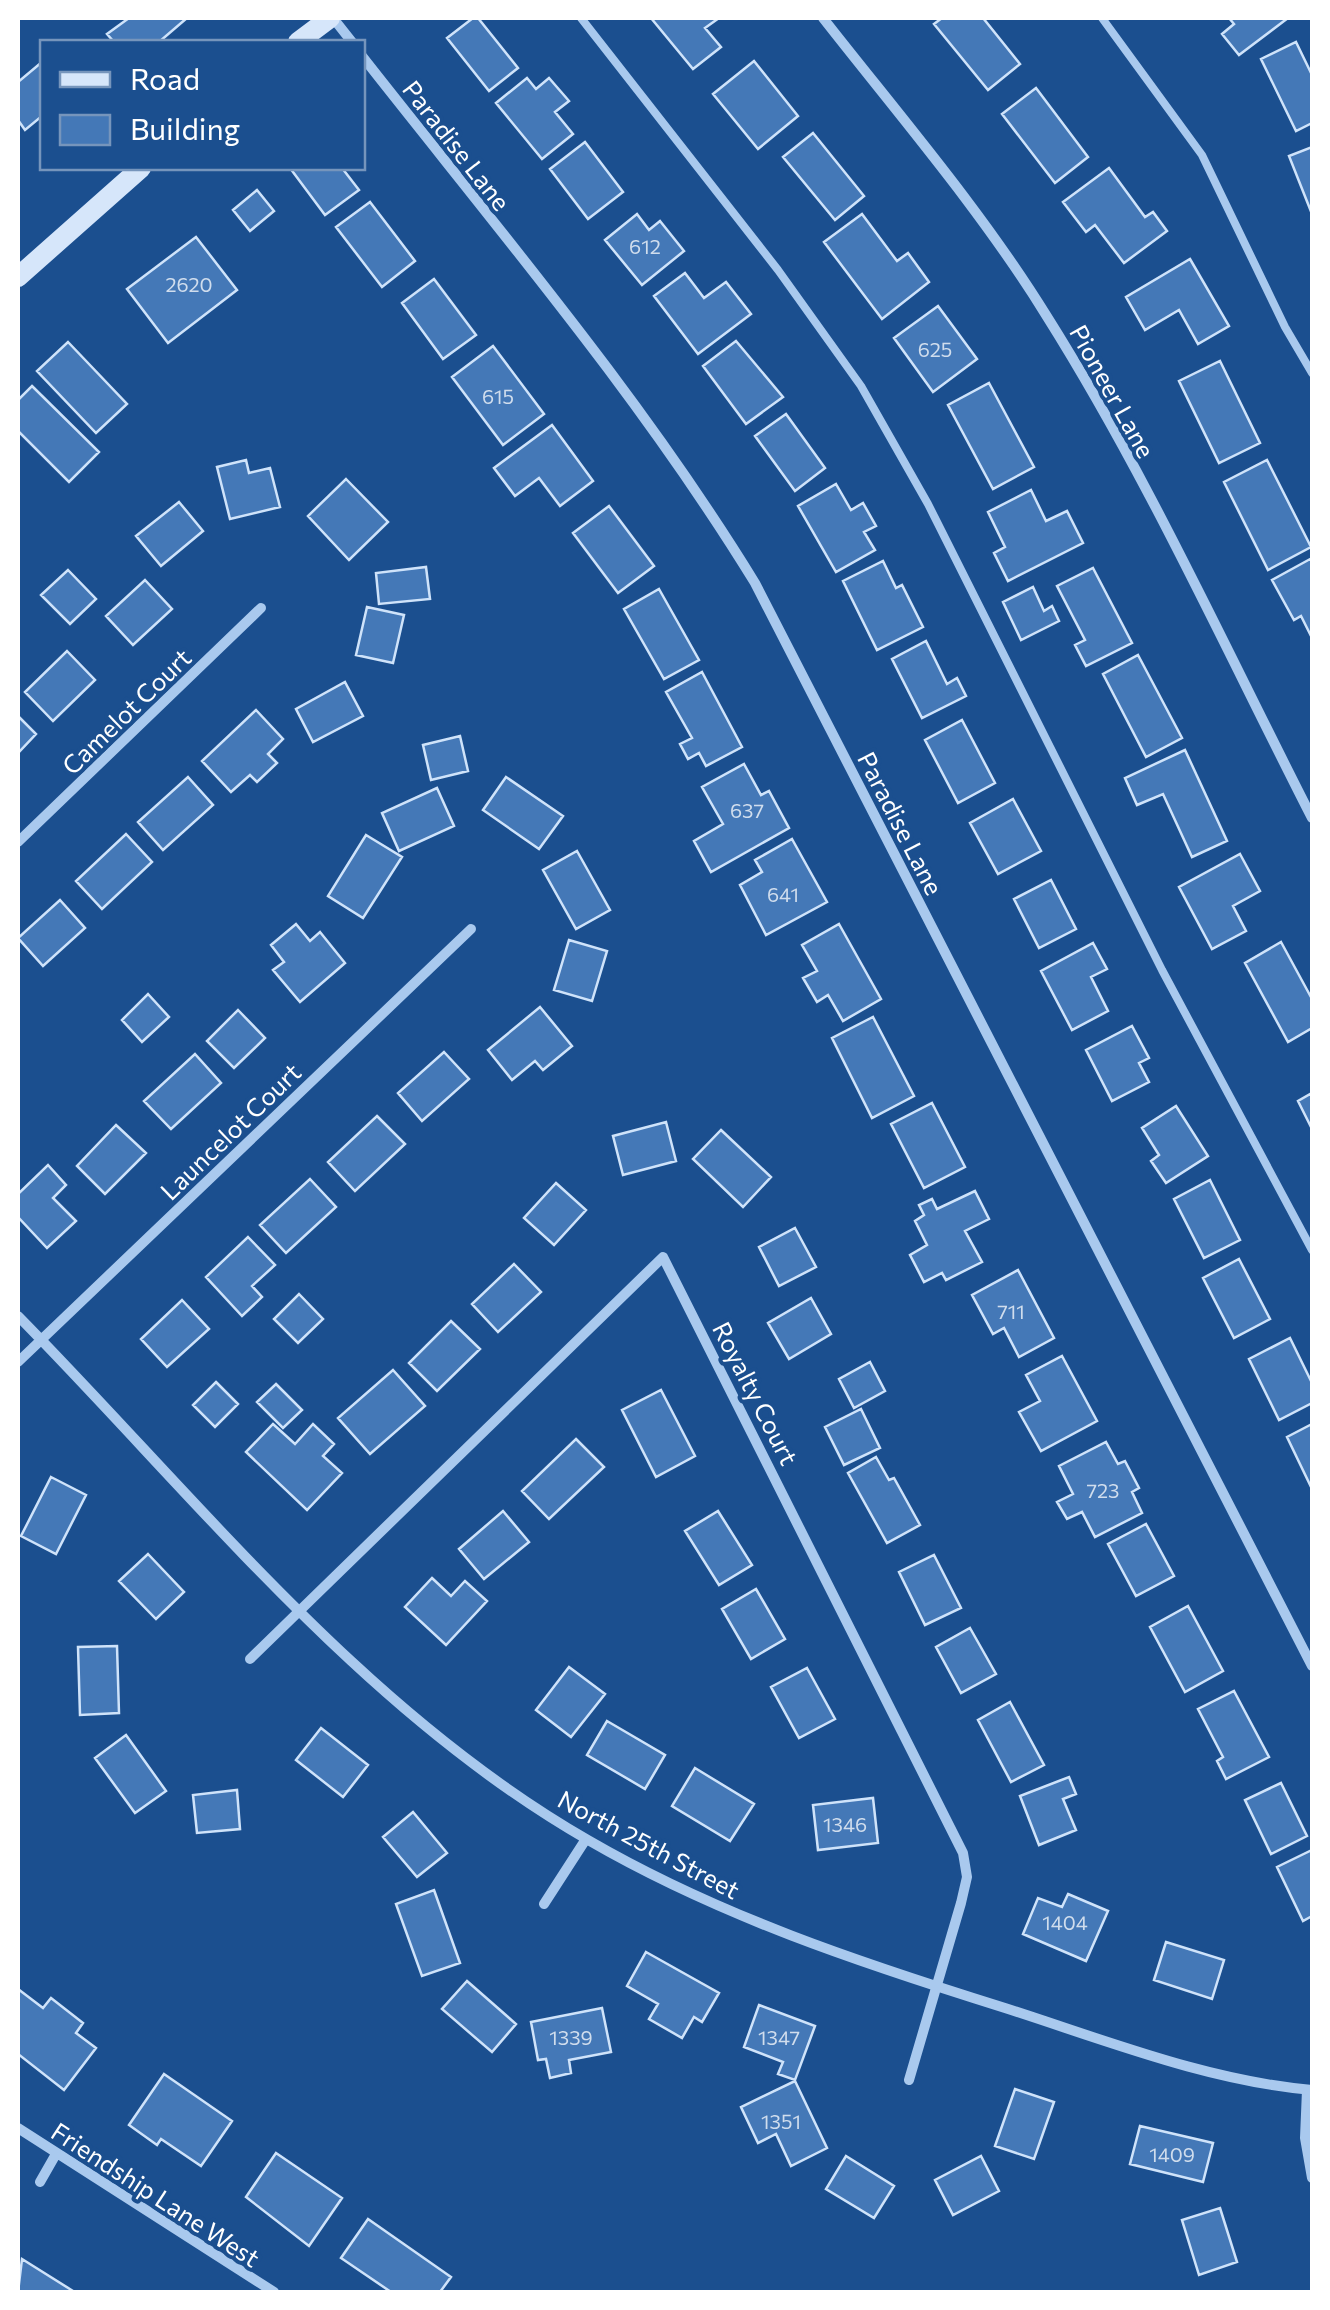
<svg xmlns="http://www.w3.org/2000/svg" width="1330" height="2310" viewBox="0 0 1330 2310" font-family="Commissioner,sans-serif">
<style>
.building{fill:#4478b7;stroke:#cfe3fa;stroke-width:2.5}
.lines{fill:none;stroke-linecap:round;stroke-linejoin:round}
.lane{stroke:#a9c9ee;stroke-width:8}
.street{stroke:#a9c9ee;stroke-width:10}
.secondary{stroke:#d6e6fa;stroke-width:20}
.labels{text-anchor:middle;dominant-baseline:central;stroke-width:8;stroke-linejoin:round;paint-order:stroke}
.number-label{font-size:20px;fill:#d0dded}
.street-label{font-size:25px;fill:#fff;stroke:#1b4f8f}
</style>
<rect width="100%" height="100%" fill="#1b4f8f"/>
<path class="building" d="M129,18H187L159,42H114L107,34Z
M473,18H478L518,68L489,91L447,38Z
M651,18H719L705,28L721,47L693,69Z
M942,18H983L1020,64L988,90L934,24Z
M1229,18H1288L1239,55L1222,34L1234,24Z
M1296,42L1312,75V123L1296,131L1261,59Z
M754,61L798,116L758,149L713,94Z
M42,62V116L25,130L18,120V82Z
M527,78L536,89L549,78L569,101L555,112L573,134L542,159L496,103Z
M1036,88L1088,157L1055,183L1002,114Z
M813,133L864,196L835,220L783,157Z
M585,142L623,192L588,219L550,169Z
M1312,147V214L1289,156Z
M290,168H342L359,190L325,215Z
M1109,168L1145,217L1153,212L1167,231L1124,263L1095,225L1086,232L1063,202Z
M257,190L274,211L250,231L233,210Z
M370,202L415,261L382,287L336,227Z
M637,214L649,230L660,221L684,251L642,285L605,240Z
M862,214L897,261L908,253L929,282L882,319L824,242Z
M196,237L237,290L168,343L127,289Z
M1190,259L1229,326L1198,344L1179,310L1145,330L1126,297Z
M685,273L704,298L726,282L751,314L698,354L654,296Z
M434,279L476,335L443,359L402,303Z
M938,306L977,359L933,392L894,338Z
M736,341L783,397L746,424L703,366Z
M68,342L127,404L96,433L37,371Z
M493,346L544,414L503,445L452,377Z
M1220,361L1260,443L1219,463L1179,381Z
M989,383L1034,467L993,489L948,405Z
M32,386L99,452L69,482L18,431V400Z
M786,414L825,468L795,491L755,436Z
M552,425L593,481L560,506L539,478L515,496L494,468Z
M246,460L249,473L270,468L280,507L230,519L217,467Z
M1267,460L1311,547L1268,570L1224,482Z
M346,479L388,522L349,560L308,516Z
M836,484L851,510L863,503L876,526L864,532L875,550L836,572L798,506Z
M1031,490L1046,521L1067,511L1083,543L1008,581L994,553L1005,547L988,512Z
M179,502L203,531L161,566L136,536Z
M609,506L654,566L618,593L573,533Z
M1312,558V638L1301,616L1294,620L1272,580Z
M883,561L896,588L902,585L923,627L877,650L843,581Z
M426,567L430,599L379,604L376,573Z
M1093,568L1132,643L1086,666L1075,645L1085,640L1057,586Z
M68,570L96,599L70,624L41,595Z
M145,580L172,609L133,645L106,616Z
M1033,587L1044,611L1052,606L1059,621L1021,640L1003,602Z
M659,589L699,660L664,679L624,609Z
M367,607L404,615L393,663L356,655Z
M926,641L947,684L957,678L966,696L922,718L892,659Z
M67,651L95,680L53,721L25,692Z
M1138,655L1182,738L1146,757L1103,674Z
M702,672L742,747L706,766L699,753L688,759L680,744L692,738L666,692Z
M345,682L363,716L313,742L296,709Z
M256,710L283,739L268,754L277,763L257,782L250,775L231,792L202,761Z
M18,716L36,734L18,753Z
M962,720L995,783L958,803L925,740Z
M460,736L468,771L431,780L423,745Z
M1185,750L1227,841L1192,857L1163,794L1137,805L1125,778Z
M744,764L761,795L769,791L789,828L711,872L694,841L723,824L702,787Z
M188,777L213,805L163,850L138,822Z
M506,777L563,816L539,849L483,810Z
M437,788L454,826L399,851L382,813Z
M1013,799L1041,851L998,874L970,823Z
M126,834L152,862L102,909L76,881Z
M366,835L402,857L363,918L328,896Z
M792,839L827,902L766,935L740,885L762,872L755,860Z
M577,851L610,910L576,929L543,870Z
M1240,854L1260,891L1233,906L1246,931L1212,949L1179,887Z
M1051,880L1076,929L1039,948L1014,899Z
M60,900L85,928L43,966L18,938Z
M296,924L310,941L320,932L345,963L300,1002L273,970L284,962L271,945Z
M839,924L881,999L843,1021L828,995L817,1002L803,978L817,971L802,945Z
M569,940L607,951L592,1001L554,990Z
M1281,942L1312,999V1028L1288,1042L1245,963Z
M1093,943L1107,969L1091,977L1108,1011L1072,1030L1041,971Z
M148,994L169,1017L142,1042L122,1020Z
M540,1007L572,1046L543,1070L535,1061L512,1080L488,1050Z
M238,1010L265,1038L234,1068L207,1041Z
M873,1017L914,1096L872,1118L832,1038Z
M1132,1026L1149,1058L1139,1063L1149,1082L1112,1101L1086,1050Z
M444,1052L469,1079L422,1121L398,1093Z
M195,1054L221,1083L171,1129L144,1101Z
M1312,1093V1129L1298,1101Z
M932,1103L965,1167L924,1188L891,1124Z
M1176,1106L1208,1156L1166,1183L1151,1161L1159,1155L1142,1128Z
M377,1116L405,1144L355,1191L328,1162Z
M666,1122L676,1161L623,1175L613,1136Z
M116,1125L146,1153L105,1194L77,1166Z
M721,1130L771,1177L743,1207L693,1159Z
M48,1165L66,1185L53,1198L76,1221L47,1248L18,1217V1194Z
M310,1179L336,1207L286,1253L260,1225Z
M1210,1180L1240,1240L1204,1258L1174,1199Z
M556,1183L586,1210L554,1245L524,1218Z
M975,1191L989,1219L965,1231L982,1262L946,1280L942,1273L924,1282L910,1255L927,1245L915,1221L924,1215L919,1205L932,1199L937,1209Z
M795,1228L816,1267L779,1286L759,1247Z
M248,1237L275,1265L252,1286L262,1297L242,1316L206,1277Z
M1239,1259L1270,1319L1234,1338L1203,1278Z
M514,1264L541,1292L498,1332L472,1304Z
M1018,1270L1054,1338L1019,1357L1004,1328L993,1334L972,1295Z
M299,1294L323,1319L298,1343L274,1319Z
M811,1298L831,1334L789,1359L768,1323Z
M182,1300L209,1329L167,1367L141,1339Z
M451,1321L480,1349L437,1391L409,1363Z
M1290,1338L1312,1383V1403L1279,1420L1249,1359Z
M1062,1356L1097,1421L1041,1451L1019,1412L1040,1401L1026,1375Z
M870,1362L885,1391L854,1408L839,1379Z
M393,1370L425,1406L370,1454L338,1418Z
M216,1382L238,1404L215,1427L193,1405Z
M276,1384L302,1410L283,1428L257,1402Z
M661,1390L695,1456L656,1477L622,1410Z
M861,1409L880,1448L844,1465L825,1427Z
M273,1424L295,1444L313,1424L334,1444L323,1456L342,1473L307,1510L246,1452Z
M1312,1424V1489L1287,1437Z
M576,1439L604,1467L549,1519L522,1491Z
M1106,1442L1118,1464L1125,1461L1139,1488L1132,1492L1142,1513L1095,1537L1082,1512L1067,1519L1057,1502L1073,1494L1059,1466Z
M876,1457L889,1480L894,1478L920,1525L887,1543L848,1473Z
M51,1477L86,1495L56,1554L21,1536Z
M503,1511L529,1542L484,1579L459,1549Z
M718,1511L752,1565L719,1585L685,1531Z
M1146,1524L1174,1576L1136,1596L1108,1544Z
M148,1554L184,1592L156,1619L119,1581Z
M934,1555L961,1608L925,1625L899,1572Z
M432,1578L451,1596L465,1581L487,1601L446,1645L405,1607Z
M756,1589L785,1639L751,1659L722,1609Z
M1188,1606L1223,1671L1185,1692L1150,1627Z
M970,1628L996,1674L961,1693L936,1647Z
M117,1646L119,1713L80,1715L78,1647Z
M569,1667L605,1694L571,1737L536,1710Z
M807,1668L835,1719L799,1738L771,1687Z
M1234,1691L1269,1757L1226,1779L1217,1761L1223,1757L1198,1709Z
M1010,1702L1044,1765L1011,1782L978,1720Z
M607,1721L665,1755L645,1789L587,1755Z
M321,1728L368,1765L343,1797L296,1760Z
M126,1735L166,1791L135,1813L95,1758Z
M695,1768L754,1804L730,1841L672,1806Z
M1069,1777L1076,1794L1063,1799L1076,1830L1039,1845L1020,1796Z
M1281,1783L1307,1836L1271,1854L1245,1800Z
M237,1790L240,1829L197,1833L193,1795Z
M873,1798L878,1843L818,1850L813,1805Z
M413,1812L447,1853L417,1877L383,1837Z
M1312,1850V1916L1303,1921L1277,1867Z
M434,1890L460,1963L422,1976L396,1904Z
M1068,1894L1108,1911L1086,1961L1023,1934L1038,1898L1062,1907Z
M1166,1942L1224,1960L1212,1999L1154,1980Z
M646,1952L719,1993L702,2022L694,2017L682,2038L649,2019L658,2004L627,1986Z
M467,1981L516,2024L492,2052L442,2009Z
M18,1989L43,2008L51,1998L83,2023L76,2033L96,2048L64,2090L18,2054Z
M759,2005L815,2026L795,2080L778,2074L783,2062L744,2047Z
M602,2008L611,2052L569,2060L571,2073L550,2078L546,2059L538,2060L531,2022Z
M164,2074L232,2121L201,2166L161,2139L157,2145L129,2125Z
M795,2081L827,2148L791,2166L776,2134L758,2143L741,2107Z
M1015,2089L1054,2102L1034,2159L995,2146Z
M1140,2126L1213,2143L1203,2182L1130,2164Z
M276,2153L342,2198L309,2246L246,2197Z
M846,2156L894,2186L874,2218L826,2189Z
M981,2156L999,2191L953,2215L935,2180Z
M1220,2208L1237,2262L1199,2275L1182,2220Z
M368,2219L451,2277L440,2292H391L341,2258Z
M22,2259L73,2291L18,2292Z"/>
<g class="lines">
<path class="lane" d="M581,18L778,270L861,386L928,504L1162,970L1312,1250
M1102,18L1202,155L1285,327L1312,373"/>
<path class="street" d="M333,18L352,42
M823,18C899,115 981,210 1046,315C1147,475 1226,650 1312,818
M362,56C497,228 641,397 755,583L1312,1666
M18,842L261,608
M18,1316C197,1498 363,1711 588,1840C719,1916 861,1963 1005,2008C1105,2040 1208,2081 1312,2090
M18,1362L471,929
M250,1659L663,1257L963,1853L967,1877L961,1903L909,2080
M544,1904L586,1839
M1307,2090L1305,2138L1312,2178
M18,2128L274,2292
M40,2182L56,2154"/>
<path class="secondary" d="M298,42L330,18
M18,277L141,168"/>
</g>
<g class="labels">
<g class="number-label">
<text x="645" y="246">612</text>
<text x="189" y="284">2620</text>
<text x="935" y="349">625</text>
<text x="498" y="396">615</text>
<text x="747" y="810">637</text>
<text x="783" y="894">641</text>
<text x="1011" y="1311">711</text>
<text x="1103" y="1490">723</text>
<text x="845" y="1824">1346</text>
<text x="1065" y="1922">1404</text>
<text x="571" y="2037">1339</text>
<text x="779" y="2037">1347</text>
<text x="781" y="2121">1351</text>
<text x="1172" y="2154">1409</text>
</g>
<g class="street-label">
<text transform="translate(457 145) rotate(52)">Paradise Lane</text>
<text transform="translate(1113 391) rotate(61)">Pioneer Lane</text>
<text transform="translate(126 711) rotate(-44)">Camelot Court</text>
<text transform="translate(901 823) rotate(63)">Paradise Lane</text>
<text transform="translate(230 1131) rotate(-44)">Launcelot Court</text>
<text transform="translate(756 1393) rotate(63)">Royalty Court</text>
<text transform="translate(649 1844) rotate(28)">North 25th Street</text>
<text transform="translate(156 2194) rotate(33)">Friendship Lane West</text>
</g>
</g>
<rect width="1330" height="2310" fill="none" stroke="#ffffff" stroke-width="40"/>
<rect x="40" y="40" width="325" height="130" fill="#1b4f8f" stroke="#7695bc" stroke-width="2.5"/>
<rect x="60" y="72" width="50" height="15" fill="#d6e6fa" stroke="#7695bc" stroke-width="2.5"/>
<text x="130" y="90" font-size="30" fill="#ffffff">Road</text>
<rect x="60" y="115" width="50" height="30" fill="#4478b7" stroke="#7695bc" stroke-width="2.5"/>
<text x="130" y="140" font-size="30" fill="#ffffff">Building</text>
</svg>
